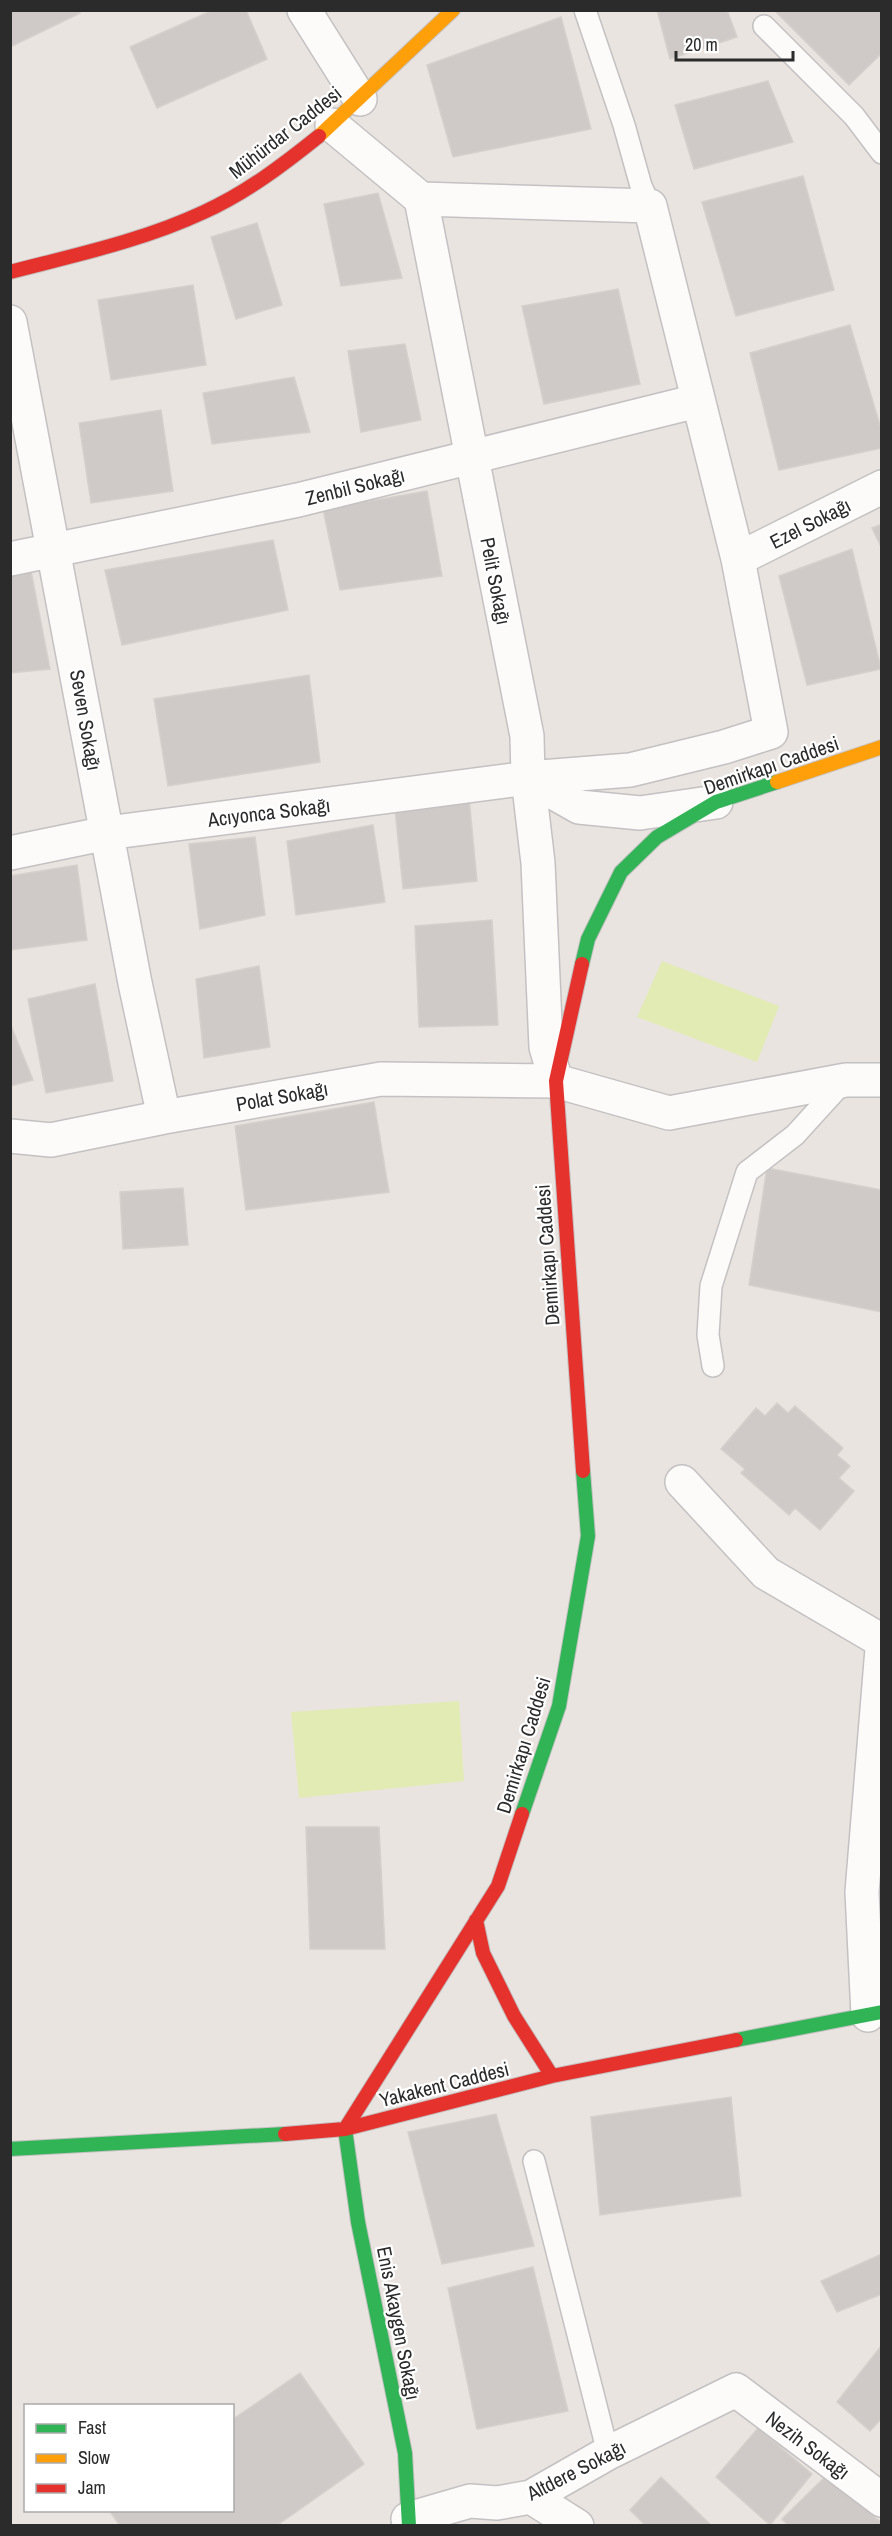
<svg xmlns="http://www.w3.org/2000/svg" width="892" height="2536" viewBox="0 0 892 2536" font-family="'Archivo Narrow',sans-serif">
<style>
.pitch{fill:#e2ebb3}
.building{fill:#cfcac7;stroke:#d5d0cc;stroke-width:1.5}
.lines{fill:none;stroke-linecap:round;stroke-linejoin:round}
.lane-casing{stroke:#c3c1c2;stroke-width:24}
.street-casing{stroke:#c3c1c2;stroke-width:36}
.fast-casing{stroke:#c3c1c2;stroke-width:16}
.slow-casing{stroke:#c3c1c2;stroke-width:16}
.jam-casing{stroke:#c3c1c2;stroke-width:16}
.lane{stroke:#fcfbfa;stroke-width:21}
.street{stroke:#fcfbfa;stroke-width:33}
.fast{stroke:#30b455;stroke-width:14}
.slow{stroke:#ff9f0a;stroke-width:14}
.jam{stroke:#e5322d;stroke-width:14}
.labels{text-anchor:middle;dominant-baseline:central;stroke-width:4.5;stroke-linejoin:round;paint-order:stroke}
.street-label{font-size:20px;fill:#2b2b2b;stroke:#fff}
</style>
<rect width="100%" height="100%" fill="#eae4e0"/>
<path class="pitch" d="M662,961L779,1006L757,1062L637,1017Z
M459,1701L464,1781L299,1798L291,1712Z"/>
<path class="building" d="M10,10H79L80,13L10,47Z
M213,10H246L267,59L157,108L130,47Z
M657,10H727L737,37L670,59Z
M774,10H882V53L849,85Z
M561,17L591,129L453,157L427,65Z
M768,81L793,142L694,169L675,105Z
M803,176L834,290L736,316L702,202Z
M378,193L402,278L341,286L324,204Z
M257,223L282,305L236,319L211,237Z
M193,285L206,365L111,380L98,300Z
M618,289L640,384L544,404L522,306Z
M850,325L882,432V448L779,470L750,353Z
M405,344L421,420L361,432L348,351Z
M294,377L310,432L212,444L203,393Z
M161,410L173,491L91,503L79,423Z
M427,491L442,576L340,590L323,509Z
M882,524V549L872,528Z
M273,540L288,610L122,645L105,570Z
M852,549L881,669L807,685L779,576Z
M31,571L50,669L10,673V574Z
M309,675L320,762L168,786L154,699Z
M469,798L477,881L403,889L395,809Z
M373,825L385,902L296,915L287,841Z
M255,837L265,915L200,929L189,844Z
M77,865L87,940L10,950V876Z
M492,920L498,1025L419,1027L415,926Z
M259,966L270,1047L204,1058L196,979Z
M95,984L113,1081L46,1093L28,999Z
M10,1023L33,1080L10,1086Z
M374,1102L389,1192L246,1210L235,1126Z
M767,1168L882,1190V1312L749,1285Z
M183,1188L188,1245L123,1249L120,1192Z
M777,1403L788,1413L795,1406L843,1448L837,1455L850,1466L839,1478L854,1491L820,1530L795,1508L789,1515L741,1473L745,1469L721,1449L756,1408L765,1416Z
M306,1827H379L385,1949H310Z
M731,2097L741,2196L600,2215L591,2117Z
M496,2114L534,2246L442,2264L408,2132Z
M882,2254V2294L837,2312L821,2281Z
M533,2267L568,2411L477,2429L448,2288Z
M882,2345V2418L870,2431L837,2402Z
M300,2373L364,2464L276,2526H120L109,2510H232V2420Z
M758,2428L812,2474L770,2525L716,2477Z
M826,2476L882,2523V2526H789L782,2519Z
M661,2477L712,2526H646L630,2510Z"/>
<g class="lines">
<defs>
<path id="lane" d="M585,10L624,125L641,186L650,206
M764,26L854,116L882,153
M713,1366L708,1335L711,1286L747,1172L795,1135L845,1080
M534,2161L608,2453"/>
<path id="street" d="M304,10L360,99
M332,125L421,199L527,736L528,778L538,863L546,1047L556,1081
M10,322L135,983L164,1117
M10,559L298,500L697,401
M738,559L882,487
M528,778L579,807L640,813L716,802
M10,853L107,833L528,778L630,770L724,747L771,732L738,559L650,206L421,199
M10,1136L51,1140L164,1117L381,1079L556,1081L669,1113L846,1080H882
M682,1482L766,1573L882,1641
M868,2015L862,1892L882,1649
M531,2497L577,2526
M408,2519L470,2501L497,2503L531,2497L608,2453L736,2390L882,2500"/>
<path id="fast" d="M582,964L588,939L621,872L657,837L716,802L777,782
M522,1814L559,1706L588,1536L583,1471
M736,2040L882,2012
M345,2129L358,2222L405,2453L409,2526
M10,2149L285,2134"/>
<path id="slow" d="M319,136L453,10
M777,782L882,747"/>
<path id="jam" d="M10,272C75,255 142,241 204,212C246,193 283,165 319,136
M582,964L556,1081L583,1471
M476,1920L483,1953L514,2016L552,2076
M345,2129L498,1886L522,1814
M285,2134L345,2129L552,2076L736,2040"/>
</defs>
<use href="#lane" class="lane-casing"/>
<use href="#street" class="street-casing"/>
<use href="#fast" class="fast-casing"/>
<use href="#slow" class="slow-casing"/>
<use href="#jam" class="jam-casing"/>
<use href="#lane" class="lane"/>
<use href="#street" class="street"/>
<use href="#fast" class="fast"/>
<use href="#slow" class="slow"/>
<use href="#jam" class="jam"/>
</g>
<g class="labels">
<g class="street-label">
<text transform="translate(285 132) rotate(-38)">Mühürdar Caddesi</text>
<text transform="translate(355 486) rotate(-14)">Zenbil Sokağı</text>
<text transform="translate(810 523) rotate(-27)">Ezel Sokağı</text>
<text transform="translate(496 581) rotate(79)">Pelit Sokağı</text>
<text transform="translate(86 720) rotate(80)">Seven Sokağı</text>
<text transform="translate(771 765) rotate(-19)">Demirkapı Caddesi</text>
<text transform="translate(269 812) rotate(-7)">Acıyonca Sokağı</text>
<text transform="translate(282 1096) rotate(-10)">Polat Sokağı</text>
<text transform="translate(547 1255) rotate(-94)">Demirkapı Caddesi</text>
<text transform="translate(523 1745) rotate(-73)">Demirkapı Caddesi</text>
<text transform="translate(444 2084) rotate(-14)">Yakakent Caddesi</text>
<text transform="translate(399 2323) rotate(79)">Enis Akaygen Sokağı</text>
<text transform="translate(808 2445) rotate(37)">Nezih Sokağı</text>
<text transform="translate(576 2470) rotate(-27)">Altdere Sokağı</text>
</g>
</g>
<rect width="892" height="2536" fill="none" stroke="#2b2b2b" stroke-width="24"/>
<rect x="24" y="2404" width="210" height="108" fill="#ffffff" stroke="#aaaaaa" stroke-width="1.5"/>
<rect x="36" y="2424" width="30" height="9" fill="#30b455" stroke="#aaaaaa" stroke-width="1.5"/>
<text x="78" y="2434" font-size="18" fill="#2b2b2b">Fast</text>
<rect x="36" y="2454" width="30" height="9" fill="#ff9f0a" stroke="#aaaaaa" stroke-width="1.5"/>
<text x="78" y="2464" font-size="18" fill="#2b2b2b">Slow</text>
<rect x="36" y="2484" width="30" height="9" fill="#e5322d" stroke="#aaaaaa" stroke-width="1.5"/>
<text x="78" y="2494" font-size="18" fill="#2b2b2b">Jam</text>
<path d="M676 51v9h117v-9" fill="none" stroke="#2b2b2b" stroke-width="3"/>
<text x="685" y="51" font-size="18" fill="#2b2b2b" stroke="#ffffff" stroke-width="4.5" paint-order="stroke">20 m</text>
</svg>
